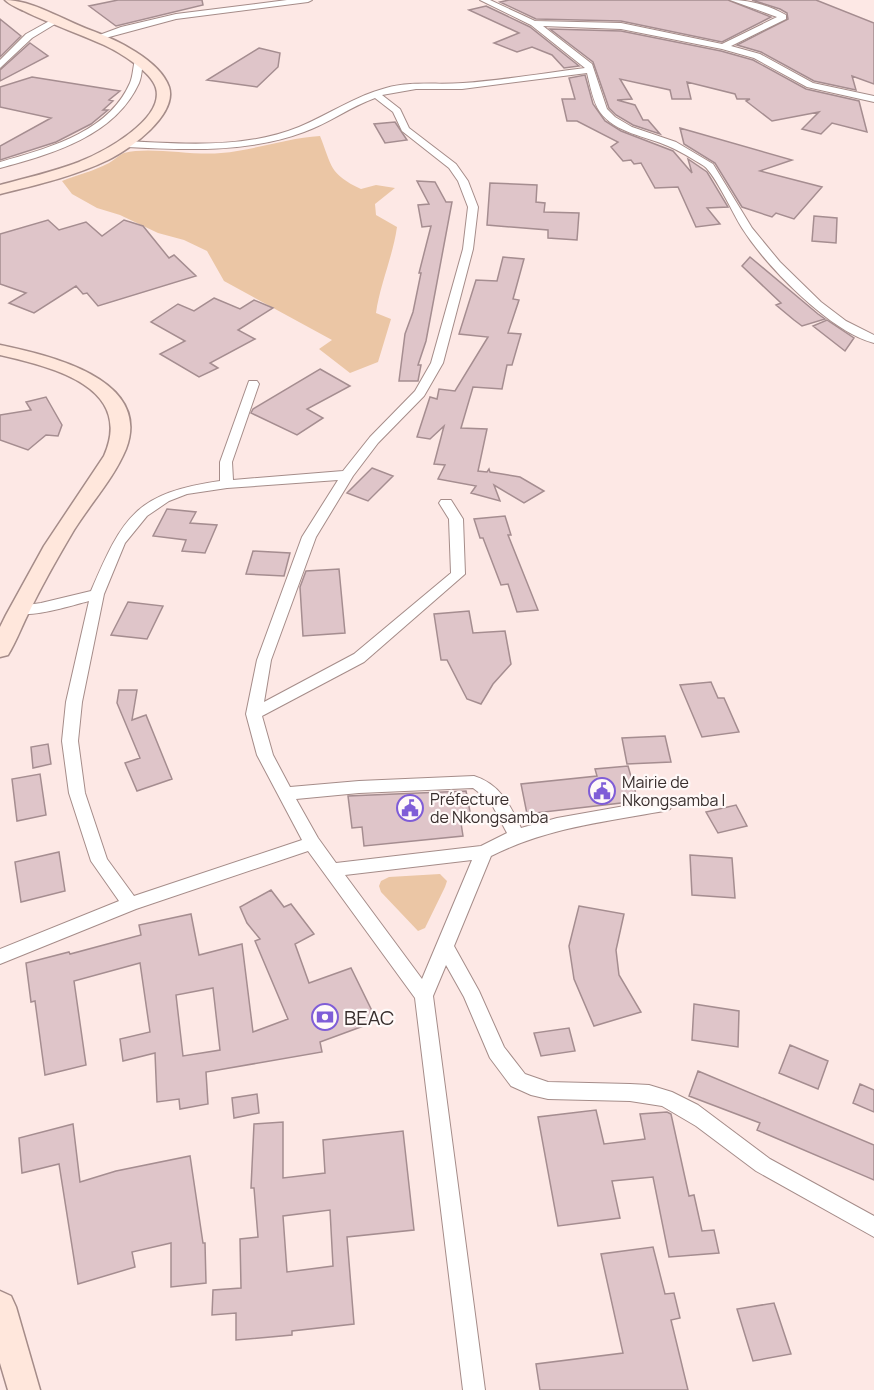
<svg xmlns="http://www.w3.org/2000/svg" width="874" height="1390" viewBox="0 0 874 1390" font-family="Manrope,sans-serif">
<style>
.green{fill:#ebc6a5}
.building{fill:#dfc5c9;stroke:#a58d90;stroke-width:1.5;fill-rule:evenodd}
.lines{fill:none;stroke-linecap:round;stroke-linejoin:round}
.street-casing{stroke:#a58c89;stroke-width:2}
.secondary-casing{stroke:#a58c89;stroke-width:3}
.street{fill:#fff;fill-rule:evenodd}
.secondary{fill:#ffe7dc;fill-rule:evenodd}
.labels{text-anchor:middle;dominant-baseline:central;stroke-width:4.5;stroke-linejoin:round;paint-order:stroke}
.poi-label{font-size:16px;fill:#382e2d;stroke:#fff9f8;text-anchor:start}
.near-poi-label{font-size:20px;fill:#382e2d;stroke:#fff9f8;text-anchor:start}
</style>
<rect width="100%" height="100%" fill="#fde8e5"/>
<path class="green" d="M320,136C332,166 329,174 361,189L376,185L395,188L375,204L376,215L397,227C393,256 380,284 376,313L391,319L378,362L350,373L319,349L332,340L224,281L207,251L184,240L158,233L120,215L97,208L72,194L62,181C77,175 94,171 109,163C114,160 119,155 124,153C150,146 192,156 221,153C255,150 287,138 320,136Z
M440,874L447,881L445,887L425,928L418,931L381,892L379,886L381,881L389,877Z"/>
<path class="building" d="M118,0H202L203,5L116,26L89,6Z
M509,0H728L771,17L722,42L621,21L536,19L500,2Z
M752,0H816L874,23V84L852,76L856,90L814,81L761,52L737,45L788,19L787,13L780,9Z
M486,6L530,27L579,66L564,68L552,55L532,47L517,52L494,43L519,33L469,10Z
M0,19L21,36L0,57Z
M550,29L621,31L721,51L753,60L806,89L859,101L867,132L832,123L821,134L802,129L819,112L772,121L746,101L750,99H737L735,94L687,82L691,99H672L670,90L620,79L632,99L617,100L635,105L643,120H648L660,134L633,125L616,115L609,108L593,62Z
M30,43L48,56L0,81V70Z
M259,48L280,53L278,67L257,87L207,80Z
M585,75L593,104L605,121L621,131L673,151L692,173L688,159L707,172L728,207L707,208L720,224L696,227L678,187L655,188L641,163L634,164L631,160L623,161L611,147L618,142L577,121H567L562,99H575L569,78Z
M32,77L120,91L109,100L113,101L103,110H108L91,124L56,142L0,160V146L51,118L0,107V87Z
M395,122L407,140L385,143L374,124Z
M680,128L792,160L760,171L822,187L794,219L776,213L772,217L742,207L715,163L684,144Z
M417,181L435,182L446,202H452L426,341L418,365H421L418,381H399L405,334L413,312L421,273H419L431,226L422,227L418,205L429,204Z
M490,183L537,185L536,202L545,203L544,212L579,213L577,240L548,238V230L487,225Z
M814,216L837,218L836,243L812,241Z
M48,220L59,230L86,222L102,236L124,220L143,226L169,258L174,255L196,276L98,306L87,293L83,294L76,286L34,313L9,303L26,293L0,284V234Z
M503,257L524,259L513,299L519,300L508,333L521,334L512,365H507L502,389L473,387L461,428L487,429L478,471L487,472L489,469L490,472L520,477L544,491L524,503L494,485L500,501L471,493L476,486L438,479L445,465L434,464L444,426L430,439L417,437L430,397L437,399L439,389L455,391L488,337L459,334L476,280L497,281Z
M750,257L818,314L825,319L802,326L794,320L776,305L781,303L742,266Z
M214,298L240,309L254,300L273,308L238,330L255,339L210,363L218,368L199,377L160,354L185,341L151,322L178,304L194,311Z
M827,320L854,338L845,351L813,326Z
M320,369L350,386L307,409L323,418L297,435L251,413L253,409Z
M46,397L62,425L58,436L46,435L28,450L0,440V415L31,410L26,402Z
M372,468L393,476L368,501L347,493Z
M167,509L196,512L190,523L217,525L205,553L182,551L186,540L153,536Z
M505,516L511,535H508L538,610L517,612L508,584L501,585L483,538H480L474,519Z
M253,551L290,553L284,576L246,574Z
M339,569L345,633L303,636L300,587L306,571Z
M128,602L163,606L147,639L111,635Z
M469,611L473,633L505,631L511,664L493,684L481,704L467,699L447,660H441L434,614Z
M711,682L718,698H724L739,732L702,737L680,685Z
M119,690H137L132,720L146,715L172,779L137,791L125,763L140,758L117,703Z
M665,736L671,762L627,764L622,738Z
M48,744L51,764L33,768L31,747Z
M628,766L638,801L527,814L521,784L597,776L595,769Z
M40,774L46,815L17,821L12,779Z
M466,791L472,822L461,823L463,836L364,846L362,827L352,828L348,796Z
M736,805L747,826L718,833L706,812Z
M59,852L65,891L21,902L15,862Z
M690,855L732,858L735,898L692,895Z
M271,890L284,907L291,904L314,934L295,944L309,983L351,968L377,1021L320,1042L322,1052L206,1072L208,1104L180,1109L179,1099L157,1102L155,1053L123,1061L120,1039L150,1032L140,963L74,981L86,1065L45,1075L35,1001L31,1002L26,963L69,952L70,954L141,935L139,925L191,914L199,955L242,944L253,1032L288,1019L255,941L260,939L247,923L240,907ZM213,988L220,1050L183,1056L176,995Z
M579,906L624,914L616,950L619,975L641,1012L594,1026L574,979L569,946Z
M694,1004L739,1011L738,1047L692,1040Z
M569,1028L575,1051L541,1056L534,1033Z
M790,1045L828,1061L818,1089L779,1073Z
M698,1071L874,1145V1180L757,1130L760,1123L689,1096Z
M860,1084L874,1090V1112L853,1103Z
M257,1094L259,1113L234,1118L232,1098Z
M596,1110L604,1144L645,1139L640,1114L667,1112L671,1114L689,1196L694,1195L702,1231L714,1230L719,1253L669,1257L653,1177L612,1181L620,1218L558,1226L538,1117Z
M283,1122V1178L325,1173L323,1140L403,1131L414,1230L347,1237L354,1324L292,1331V1335L236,1340V1313L212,1315L213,1290L241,1288L240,1239L258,1237L254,1188H251L254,1124ZM330,1210L333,1266L287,1272L283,1216Z
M73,1124L80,1182L116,1171L190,1156L203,1243H205L206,1283L171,1287V1243L132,1252L135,1267L78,1284L59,1164L22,1173L19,1138Z
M653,1247L665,1294L674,1293L680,1318L671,1320L688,1390H540L536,1364L623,1353L601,1254Z
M774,1303L791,1354L753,1361L737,1309Z"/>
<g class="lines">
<defs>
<path id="street" d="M287,0H312L308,2L176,19L98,40L94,37L121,27L176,14Z
M480,0H490L535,21L621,23L722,44L777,17L730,0C749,0 769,5 786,15V19L731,46L760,54L813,83L874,96V102L807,87L754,58L722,49L621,29L543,26L592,64L607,109L615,117L632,127L676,142L713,164L752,228L780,262L821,302L846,321L874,335V343C830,332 766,266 742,228C733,214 715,174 704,166C693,159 680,151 668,146C646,136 615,133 600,112C593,102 590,85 587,73L462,89H416L382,95L400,109L409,128L456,164L468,181L478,207L473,249L443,363L424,396L378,443L353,476L316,537L271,660L264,702L354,654L451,573L449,519L439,503L441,500H451L463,519L465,574L364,662L262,716L273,755L290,787L359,781L474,776C500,784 510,805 521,828L557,818L664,799L670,801L672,805L670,809L664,811C603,822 547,828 491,856L454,946L479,991L504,1047L525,1074L548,1082L630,1084L649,1085L672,1092L698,1105L770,1159L874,1216V1237L756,1171L696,1126L662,1106L630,1101L548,1099L531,1095L511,1086L490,1058L464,997L446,965L433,996L485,1390H463L415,998L308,851L136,909L0,964V949L119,901L91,861L69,793L62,741L66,702L89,601C73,605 21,622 11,610L13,607L41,603L91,591C123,516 136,493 220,481V462L249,381H257L259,384L232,462L233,480L343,471L370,437L415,391L431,363L463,249L468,207L458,181L449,168L402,131L393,112L375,98C350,107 329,123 304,132C248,153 186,150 127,147L122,144L127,141C183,144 245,149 299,127C328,115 355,96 386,88C411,81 437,85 463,83C504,80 545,73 585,68L531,25ZM338,480L302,537L257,660L246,714L257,755L302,840L134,896L107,859L85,793L78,741L82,702L104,594L125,543L147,516L169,501L187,494L227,488ZM473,788L490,801L507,833L481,846L336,863L318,838L296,799L359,793ZM472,860L422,979L345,875Z
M53,19L60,21L32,38L0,68V60L26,34Z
M139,57L143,60C142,67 142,76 139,83C115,136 52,154 0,168V162C48,148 108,133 130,83C133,76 133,67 135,60Z"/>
<path id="secondary" d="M5,0C32,0 63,20 90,30C115,39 160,60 169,87C178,115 129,150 108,160C75,176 36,185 0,194V185C26,178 53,172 79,162C102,153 165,120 156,88C151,71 119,52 104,45C78,33 50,24 24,11C18,8 10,5 5,0Z
M0,345C47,355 153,378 126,449C114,478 91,503 74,530C58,557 42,585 28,614C21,628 16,642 8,655L0,657V627L6,615L44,546L104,456C135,386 51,367 0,355Z
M0,1291L11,1296L16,1307L40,1390H8L0,1363Z"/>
</defs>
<use href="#street" class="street-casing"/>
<use href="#secondary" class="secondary-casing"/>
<use href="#street" class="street"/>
<use href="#secondary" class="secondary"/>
</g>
<defs>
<symbol id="civic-ring" viewBox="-11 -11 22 22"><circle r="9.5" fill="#fff9f8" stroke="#7f5dd7" stroke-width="1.5"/><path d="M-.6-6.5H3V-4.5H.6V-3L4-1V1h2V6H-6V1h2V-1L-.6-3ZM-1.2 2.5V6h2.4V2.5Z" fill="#7f5dd7"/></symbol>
<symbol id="bank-ring" viewBox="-11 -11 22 22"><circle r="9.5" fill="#fff9f8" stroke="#7f5dd7" stroke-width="1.5"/><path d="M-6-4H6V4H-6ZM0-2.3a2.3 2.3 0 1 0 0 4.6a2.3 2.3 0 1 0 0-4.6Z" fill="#7f5dd7"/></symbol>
</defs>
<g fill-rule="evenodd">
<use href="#civic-ring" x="587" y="776" width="30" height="30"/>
<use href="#civic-ring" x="395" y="793" width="30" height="30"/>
<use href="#bank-ring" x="310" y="1002" width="30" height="30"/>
</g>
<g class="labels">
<g class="poi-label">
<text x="622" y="782">Mairie de<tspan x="622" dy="18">Nkongsamba I</tspan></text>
<text x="430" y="799">Préfecture<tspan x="430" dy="18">de Nkongsamba</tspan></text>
</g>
<g class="near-poi-label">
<text x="344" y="1017">BEAC</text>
</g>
</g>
</svg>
